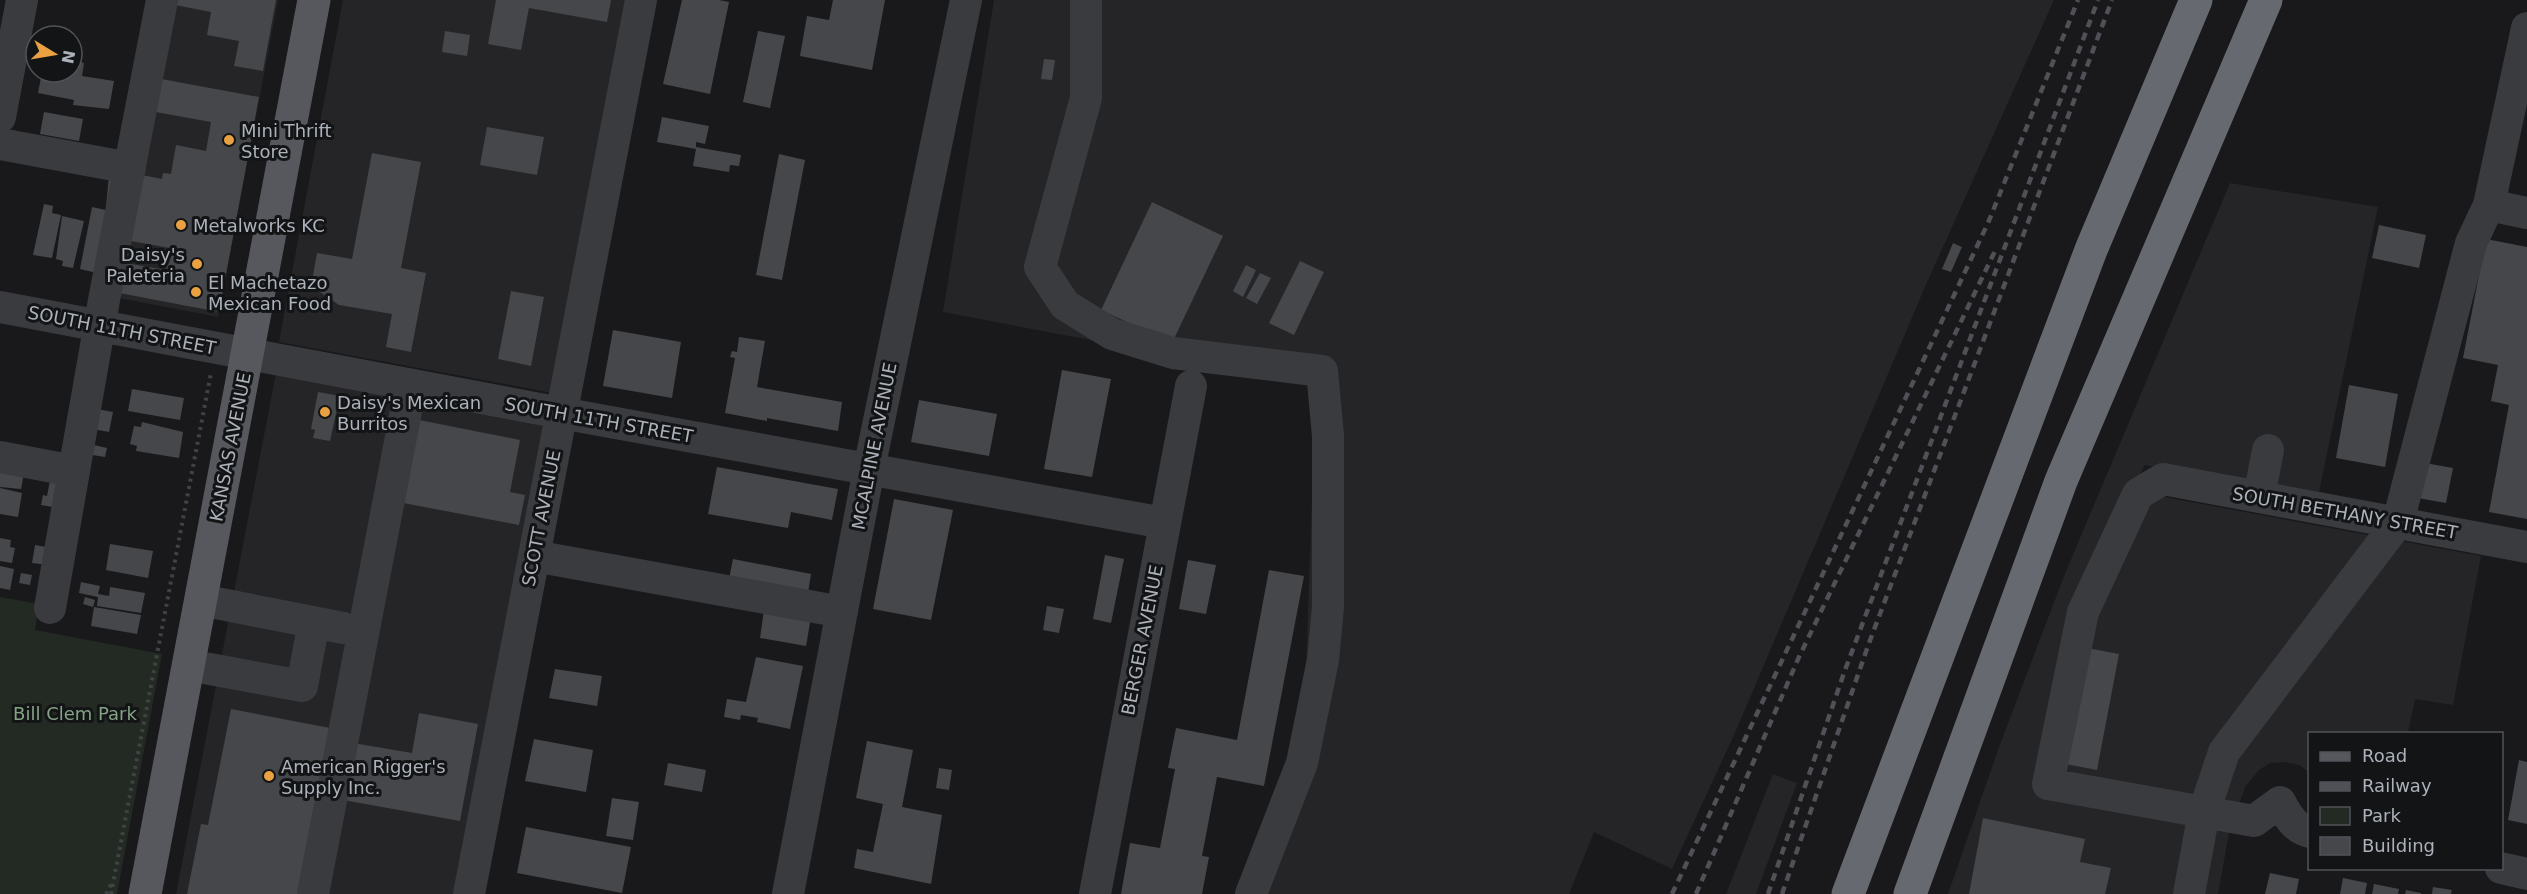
<svg xmlns="http://www.w3.org/2000/svg" width="2527" height="894" viewBox="0 0 2527 894" font-family="'DejaVu Sans',sans-serif">
<style>
.built{fill:#252527}
.green{fill:#232a23}
.building{fill:#46474a}
.lines{fill:none;stroke-linecap:round;stroke-linejoin:round}
.path{stroke:#404246;stroke-width:4;stroke-dasharray:3 4.5;stroke-linecap:butt}
.minor{stroke:#3a3b3f;stroke-width:32}
.major{stroke:#56585e;stroke-width:33}
.highway{stroke:#666a70;stroke-width:33}
.rail{stroke:#4f5156;stroke-width:4.5;stroke-dasharray:8 6;stroke-linecap:butt}
.poi-dot{fill:#eaa141;stroke:#131416;stroke-width:2}
.labels{text-anchor:middle;dominant-baseline:central;stroke-width:6;stroke-linejoin:round;paint-order:stroke}
.poi-label{font-size:18px;fill:#acb1ba;stroke:#131416;text-anchor:start}
.street-label{font-size:18px;fill:#acb1ba;stroke:#131416}
.park-label{font-size:18px;fill:#85a384;stroke:#131416}
</style>
<rect width="100%" height="100%" fill="#19191b"/>
<path class="built" d="M170,0H278L218,317L114,297Z
M343,0H627L553,393L279,342Z
M994,0H2054L1925,287L1735,733L1672,869L1594,832L1569,894H1239L1290,761L1306,672L1316,383L943,312Z
M2230,183L2378,207L2318,497L2145,465L2132,491L2481,556L2453,705L2415,699L2408,733L2310,734L2309,772L2299,765L2284,762L2270,763L2259,770L2245,787L2229,833L2218,894H1948L1999,747L2064,576Z
M276,373L400,397L305,894H176Z
M414,399L547,424L456,894H319Z
M1773,774L1797,783L1756,894H1726Z"/>
<path class="green" d="M0,597L39,604L35,630L162,654L117,894H0Z"/>
<path class="building" d="M176,0H276L263,71L234,66L239,41L207,35L211,12L175,5Z
M496,0H611L607,22L529,8L521,50L488,44Z
M682,0H719L729,2L710,94L663,84Z
M833,0H885L872,70L800,56L807,16L829,20Z
M445,31L470,35L467,56L442,52Z
M758,31L785,36L770,108L743,102Z
M1044,59L1055,60L1052,80L1041,79Z
M72,60L84,63L82,76L114,81L109,109L73,105L74,100L38,93L42,72H72Z
M156,78L259,97L219,312L114,292L120,262L166,270L170,248L125,240L137,174L162,179L163,173L171,174L176,145L206,151L211,122L150,111Z
M44,112L83,119L79,141L40,134Z
M662,117L709,126L705,144L696,142V147L741,155L739,166L730,165L729,172L693,166L696,149L657,142Z
M487,127L544,137L537,175L480,165Z
M372,153L421,162L401,268L426,273L411,352L386,347L392,314L339,305L311,286L317,253L352,259Z
M779,154L805,160L782,280L756,275Z
M109,176L121,178L115,208L106,206Z
M1152,202L1223,236L1172,343L1101,310Z
M44,204L53,206L52,213L61,215L52,258L33,255Z
M92,207L106,210L97,273L80,269Z
M62,216L84,221L73,268L62,266L63,261L56,259Z
M2379,225L2426,235L2419,268L2372,258Z
M2486,239L2527,247V519L2489,512L2509,405L2491,401L2498,365L2463,358Z
M1953,243L1962,247L1951,272L1942,269Z
M1300,261L1324,272L1294,335L1269,323Z
M1246,265L1256,270L1243,297L1233,291Z
M1260,273L1271,278L1257,304L1246,298Z
M511,291L544,297L531,366L498,359Z
M613,330L681,342L672,398L603,386Z
M739,337L765,341L757,387L842,402L838,431L767,418V421L725,413L735,358L730,357L732,351L737,352Z
M1062,370L1111,379L1092,477L1044,469Z
M2349,385L2398,394L2385,467L2336,458Z
M132,389L184,398L180,420L128,411Z
M318,392L340,396L330,441L313,438L315,430L311,429Z
M919,400L997,414L989,456L911,442Z
M91,408L113,412L109,432L87,428Z
M414,419L520,440L510,492L525,495L519,525L398,502Z
M142,422L183,432L179,458L136,451L137,446L130,444L134,426L141,427Z
M94,445L107,448L105,457L92,455Z
M0,463L25,468L21,489L0,487Z
M2425,463L2453,468L2446,503L2418,498Z
M717,467L838,489L832,520L791,512L788,528L708,514Z
M51,475L64,477L58,508L41,505L43,495L47,496Z
M0,488L22,493L18,517L0,514Z
M894,499L953,510L931,620L873,609Z
M0,538L11,540L10,547L15,548L12,563L0,561Z
M110,544L153,551L148,578L106,570Z
M35,545L51,548L48,565L32,563Z
M1105,555L1124,559L1111,623L1093,619Z
M733,559L811,574L807,599L728,584Z
M1188,560L1216,565L1206,614L1179,609Z
M0,566L14,569L10,590L0,588Z
M1269,570L1304,576L1264,786L1217,777L1202,856L1209,857L1202,894H1121L1130,843L1160,848L1175,769L1168,768L1176,728L1237,740Z
M21,573L32,575L30,585L19,583Z
M81,582L100,586L98,594L109,596L110,587L145,593L141,613L97,606L98,597L79,593Z
M85,597L95,600L93,607L83,604Z
M1047,606L1064,609L1059,633L1043,630Z
M94,607L141,615L137,634L91,626Z
M764,610L811,617L806,646L760,638Z
M2082,647L2119,654L2097,770L2060,763Z
M756,657L803,666L790,729L757,722L758,718L741,715L740,720L724,717L727,699L746,702Z
M555,669L602,676L597,706L549,698Z
M231,709L330,728L297,894H187L201,824L208,825Z
M419,713L478,724L460,821L343,800L353,743L412,753Z
M534,739L593,750L586,792L525,781Z
M867,741L913,750L902,807L942,815L931,884L854,868L857,849L873,852L883,804L856,798Z
M2519,760L2527,762V824L2508,820Z
M668,763L706,770L702,792L664,785Z
M939,768L952,770L949,790L936,788Z
M612,798L639,802L633,840L606,836Z
M1983,818L2085,839L2080,862L2111,868L2105,894H1969Z
M526,827L631,847L622,893L517,873Z
M2270,873L2299,879L2296,894H2265Z
M2343,878L2367,883L2365,894H2340Z
M2374,884L2399,889L2398,894H2372Z
M2433,887L2452,890L2451,894H2432Z
M2406,890L2421,893V894H2405Z"/>
<g class="lines">
<path class="path" d="M106,894L111,884
M111,894L211,373"/>
<path class="minor" d="M1086,0V98L1040,267L1065,305L1112,334L1173,353L1322,371L1328,436V607L1323,660L1302,763L1251,894
M0,117L22,0
M0,144L130,168
M2489,205L2527,213
M0,307L561,413L1164,523
M0,457L74,471
M2259,497L2268,450
M534,556L842,612
M201,600L343,628
M50,608L104,300L162,0
M188,665L302,686L314,622
M2310,832C2295,829 2287,815 2280,802L2254,821L2048,784L2083,612L2138,494L2163,479L2527,547
M2501,868L2527,874
M313,894L411,385
M469,894L641,0
M788,894L869,469L966,0
M1095,894L1191,386
M2189,894L2204,812L2224,752L2398,522L2471,243L2489,205L2527,28"/>
<path class="major" d="M145,894L314,0"/>
<path class="highway" d="M1848,894L2091,250L2196,0
M1910,894L2061,481L2266,0"/>
<path class="rail" d="M1672,894L1988,223L2078,0
M1696,894L1799,657L1995,251
M1768,894L1845,670L2098,0
M1782,894L1869,643L2112,0"/>
</g>
<g class="poi-dot">
<circle cx="229" cy="140" r="6"/>
<circle cx="181" cy="225" r="6"/>
<circle cx="197" cy="264" r="6"/>
<circle cx="196" cy="292" r="6"/>
<circle cx="325" cy="412" r="6"/>
<circle cx="269" cy="776" r="6"/>
</g>
<g class="labels">
<g class="poi-label">
<text x="241" y="130">Mini Thrift<tspan x="241" dy="21">Store</tspan></text>
<text x="193" y="225">Metalworks KC</text>
<text x="185" y="254" text-anchor="end">Daisy's<tspan x="185" dy="21">Paleteria</tspan></text>
<text x="208" y="282">El Machetazo<tspan x="208" dy="21">Mexican Food</tspan></text>
<text x="337" y="402">Daisy's Mexican<tspan x="337" dy="21">Burritos</tspan></text>
<text x="281" y="766">American Rigger's<tspan x="281" dy="21">Supply Inc.</tspan></text>
</g>
<g class="street-label">
<text transform="translate(122 330) rotate(11)">SOUTH 11TH STREET</text>
<text transform="translate(599 420) rotate(10)">SOUTH 11TH STREET</text>
<text transform="translate(874 446) rotate(-79)">MCALPINE AVENUE</text>
<text transform="translate(230 447) rotate(-79)">KANSAS AVENUE</text>
<text transform="translate(2345 513) rotate(10)">SOUTH BETHANY STREET</text>
<text transform="translate(541 518) rotate(-79)">SCOTT AVENUE</text>
<text transform="translate(1142 640) rotate(-79)">BERGER AVENUE</text>
</g>
<g class="park-label">
<text x="75" y="713">Bill Clem Park</text>
</g>
</g>
<rect x="2308" y="732" width="195" height="138" fill="#131416" stroke="#505358" stroke-width="1.5"/>
<rect x="2320" y="752" width="30" height="9" fill="#56585e" stroke="#505358" stroke-width="1.5"/>
<text x="2362" y="762" font-size="18" fill="#acb1ba">Road</text>
<rect x="2320" y="782" width="30" height="9" fill="#4f5156" stroke="#505358" stroke-width="1.5"/>
<text x="2362" y="792" font-size="18" fill="#acb1ba">Railway</text>
<rect x="2320" y="807" width="30" height="18" fill="#232a23" stroke="#505358" stroke-width="1.5"/>
<text x="2362" y="822" font-size="18" fill="#acb1ba">Park</text>
<rect x="2320" y="837" width="30" height="18" fill="#46474a" stroke="#505358" stroke-width="1.5"/>
<text x="2362" y="852" font-size="18" fill="#acb1ba">Building</text>
<g transform="translate(54 54) rotate(101)"><circle r="28" fill="#131416" stroke="#505358" stroke-width="1.5"/>
<path d="M0-4.5L10 22L0 15L-10 22Z" fill="#eaa141"/>
<text y="-9" font-size="16" font-weight="bold" text-anchor="middle" fill="#acb1ba">N</text>
</g>
</svg>
